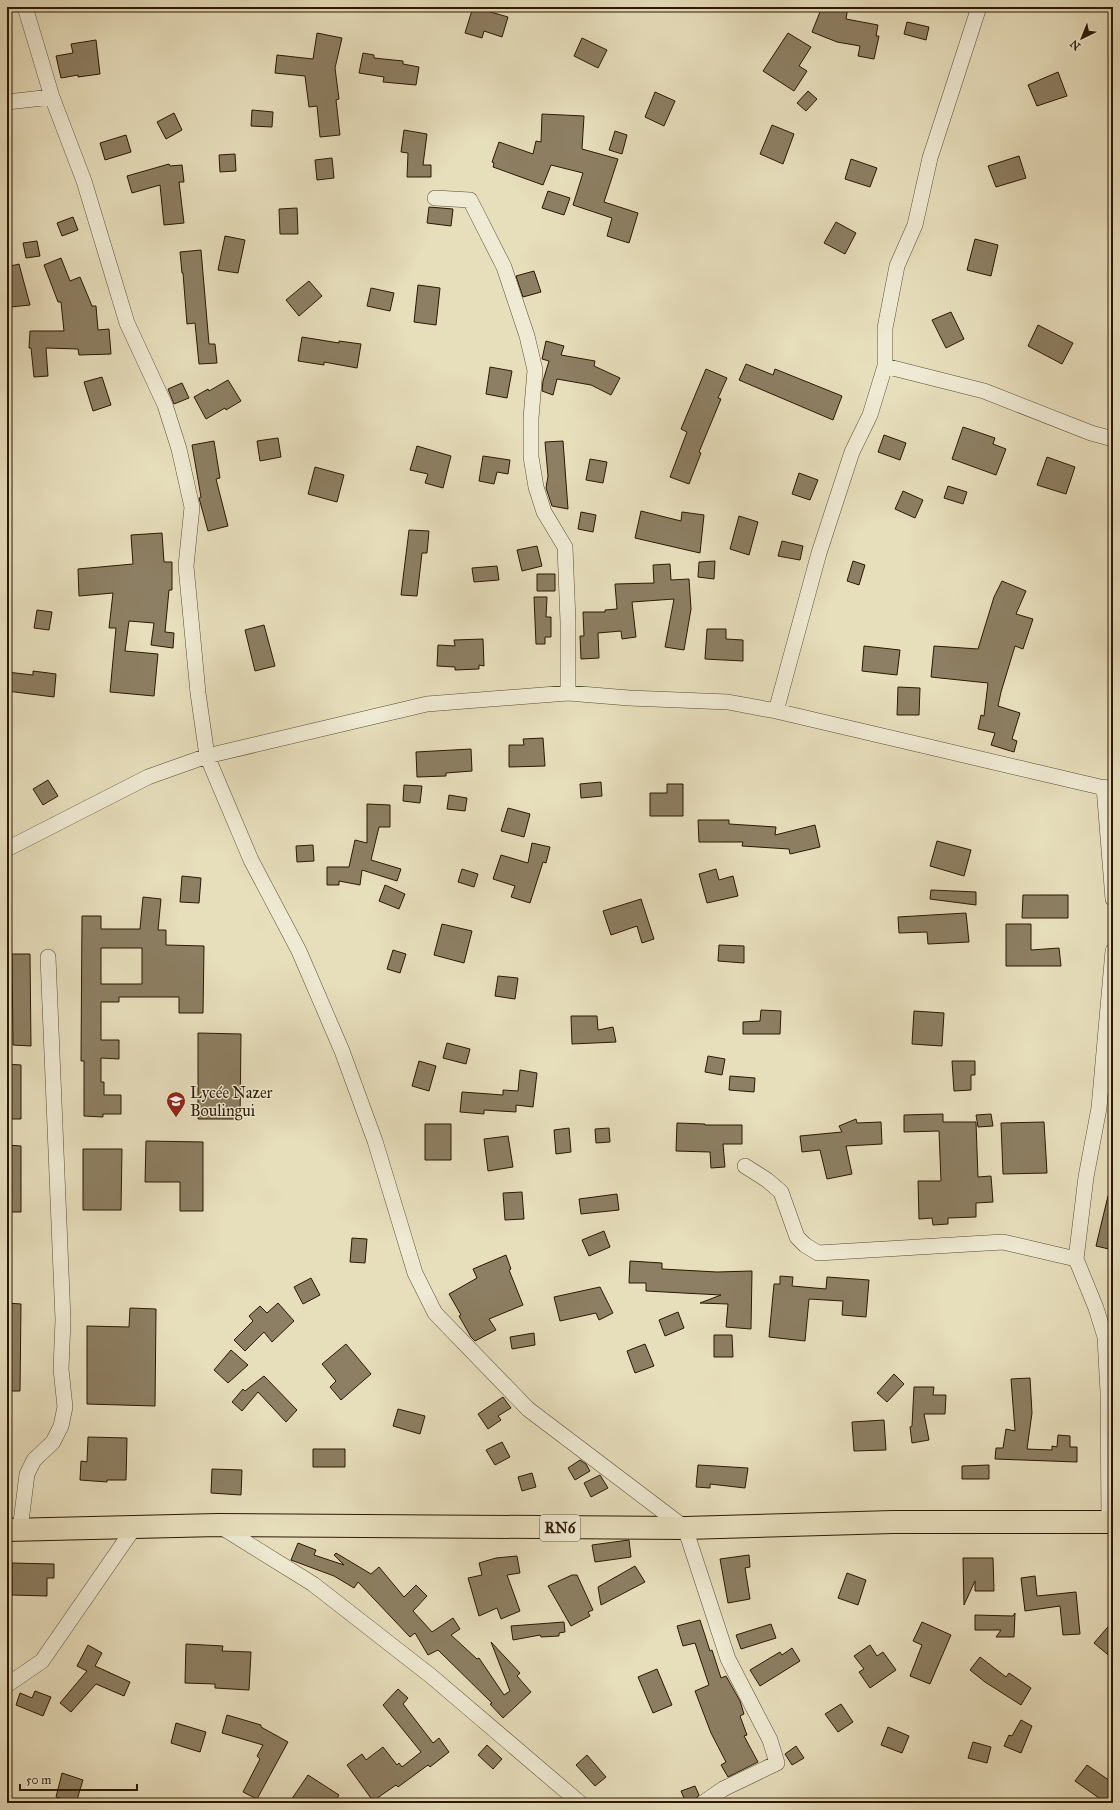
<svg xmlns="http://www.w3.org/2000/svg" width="1120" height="1810" viewBox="0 0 1120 1810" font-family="'IM FELL Great Primer',serif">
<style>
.building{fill:#8d7f63;stroke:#2b1803;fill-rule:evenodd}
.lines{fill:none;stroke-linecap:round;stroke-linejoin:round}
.minor-casing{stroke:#5a4a31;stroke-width:16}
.highway-casing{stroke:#2b1803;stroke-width:24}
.minor{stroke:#efead3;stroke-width:15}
.highway{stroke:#e7debc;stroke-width:22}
.labels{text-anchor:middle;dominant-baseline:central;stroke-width:3;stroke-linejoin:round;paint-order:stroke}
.shield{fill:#efead3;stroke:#665741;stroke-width:1}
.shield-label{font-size:15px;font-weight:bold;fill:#2b1803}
.poi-label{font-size:16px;fill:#2b1803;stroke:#efead3;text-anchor:start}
</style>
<rect width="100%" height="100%" fill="#e7debc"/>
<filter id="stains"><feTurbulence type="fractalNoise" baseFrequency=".005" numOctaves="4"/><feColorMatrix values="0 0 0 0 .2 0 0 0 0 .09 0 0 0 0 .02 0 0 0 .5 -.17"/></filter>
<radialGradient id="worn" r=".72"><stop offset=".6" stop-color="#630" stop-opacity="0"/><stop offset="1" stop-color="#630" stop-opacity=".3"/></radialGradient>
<path class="building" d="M473,7L508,17L502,37L484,31L482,38L465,33Z
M822,7H848L846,19L878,25L876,36H879L874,59L858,56L860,46L837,42L812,32Z
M907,22L929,27L926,40L904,34Z
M317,33L342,38L335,68L339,99L336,100L340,135L320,137L317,106L309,107L305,76L275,73L277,55L313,59Z
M788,33L811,47L799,66L807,71L794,91L763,71Z
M582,38L607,50L598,68L574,56Z
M96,40L100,74L78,77V75L61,78L56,56L73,53L71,44Z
M363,53L374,55V58L403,61V64L419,67L416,85L383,82L384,77L359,73Z
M1058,72L1067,96L1037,106L1028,85Z
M808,91L817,99L806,111L797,103Z
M655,92L675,101L664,126L645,117Z
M252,110L273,112L272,127L251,126Z
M174,113L182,130L166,139L157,122Z
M542,114L584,116L582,149L618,159L604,202L638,213L629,243L607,236L612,218L573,205L583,173L551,165L543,185L493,167L494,163L492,162L499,142L533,154L536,141L541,142Z
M772,125L794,134L783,164L760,154Z
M404,130L427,134L423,165H431V177H407L408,153L401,152Z
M615,131L627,135L622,154L609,150Z
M126,135L131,152L105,160L100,143Z
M235,154L236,171L220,172L219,155Z
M1019,156L1026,178L996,187L988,166Z
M332,158L334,178L317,180L315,160Z
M851,159L877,168L870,187L845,179Z
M169,164L170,166L182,165L184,182H179L184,223L164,225L160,185L132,193L127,176Z
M548,191L570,198L564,215L542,208Z
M429,207L453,209L451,226L427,223Z
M297,208L298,234H280L279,209Z
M73,217L78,230L62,236L57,223Z
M836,222L856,233L845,254L824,243Z
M225,236L245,240L238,273L218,270Z
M975,239L998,245L991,276L967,270Z
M37,241L40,256L26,258L23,243Z
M201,250L209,344H215L217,363L199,364L195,323L187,324L183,273H182L180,252Z
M61,258L70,281L80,277L92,306H96L98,330L109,329L111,354L79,355L78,349L46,348L48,376L34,377L31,348H29L30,331H64L61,302H58L44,265Z
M19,264L30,305L11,307L10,293L7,294V267Z
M534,271L541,292L523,297L516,276Z
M309,281L322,296L299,316L286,300Z
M418,285L440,288L436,325L414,322Z
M371,288L394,293L390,311L367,306Z
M951,312L964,339L946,348L932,320Z
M1038,325L1073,343L1062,364L1028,346Z
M302,337L339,343V341L361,344L357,368L324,362V365L298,361Z
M546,341L564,346L561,355L595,361L594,366L620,378L611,395L591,385L557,379L553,395L542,391L543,381L549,361L542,359Z
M746,364L773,375L775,369L842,396L833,420L739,380Z
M490,367L512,371L507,398L486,394Z
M706,369L727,378L718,398L721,399L699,452L701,453L689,484L670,477L687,432L681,429Z
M102,377L111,405L93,411L84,382Z
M228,380L241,401L226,410L225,408L206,419L194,397L208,389L209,391Z
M182,383L189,398L174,404L168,389Z
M963,427L995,438L993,444L1006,449L996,475L952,459Z
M884,435L906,443L900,460L878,452Z
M278,438L281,457L260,461L257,441Z
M214,441L220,478L216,479L228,526L208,531L199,498L201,497L192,445Z
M563,441L568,509L552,506L546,488L548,476L545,442Z
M417,446L451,456L443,488L425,483L428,474L410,470Z
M483,456L510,460L508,474L497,472L494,484L479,481Z
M1047,457L1075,467L1066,494L1037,485Z
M590,459L607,462L603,483L586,480Z
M315,467L344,475L337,502L308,494Z
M799,473L818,480L810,500L792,494Z
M948,486L967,492L963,504L944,498Z
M903,491L923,500L915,518L895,509Z
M641,511L681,521L682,512L704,515L700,553L635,538Z
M581,512L596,515L593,532L578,529Z
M739,516L758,522L749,555L730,549Z
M409,530L429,531L427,553H422L417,596L401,595Z
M162,533L164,562H172V590H169L165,632L174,633L173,648L151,645L154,623L129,621L125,651L158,654L154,696L110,692L116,628H109L113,593L79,596L78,569L133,564L131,535Z
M782,541L803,546L800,560L778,556Z
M537,546L542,566L522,571L517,550Z
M715,561L714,579L698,577L699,562Z
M853,561L865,565L859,585L847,581Z
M670,564L671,580L689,579L691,609L684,650L665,647L674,599L632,602L636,637L622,639L621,631L598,633L599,658L581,659L580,636H584L583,612H605V610L617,609L615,584L654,583L653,565Z
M497,566L499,580L474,582L472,568Z
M537,574H555V591H537Z
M1002,581L1026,591L1016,614L1033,619L1023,649L1015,646L1001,692L998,706L1020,713L1012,739L1017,741L1014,752L991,745L995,733L978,729L981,715L984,716L988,683L931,677L934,646L978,649L994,597Z
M534,597H547L546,617H551V637H545V644H536Z
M37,610L52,612L49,630L34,628Z
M264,625L275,666L255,671L245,630Z
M707,629H726V639L743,640V661L705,659Z
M483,639L484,666L479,665V669L455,670V667L437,666L438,645L455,646L454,640Z
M864,646L900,650L897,675L862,671Z
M33,671L56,674L54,697L7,691V672L33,675Z
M898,687L920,688L919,715H897Z
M543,738L545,766L509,767V745H524L523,739Z
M471,749L472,771L446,773V776L417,777L416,752Z
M48,780L58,796L43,805L33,789Z
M601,782L602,796L581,798L580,784Z
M667,784H683V816H650V793H667Z
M404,785L422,786L420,803L403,801Z
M449,795L467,798L465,811L447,809Z
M367,804L390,805V827H379L371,860L401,869L397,881L362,870L360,885L339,881V885H327V867H349L355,840L367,843Z
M508,808L530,814L524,837L501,831Z
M698,820H729V824L776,827L775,835L815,825L820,847L790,854L789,849L742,846L743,842H699Z
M937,841L971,850L964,876L930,866Z
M532,843L550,847L546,863L543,862L530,903L511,897L515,886L493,879L501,855L528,863Z
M313,845L314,861L297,862L296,846Z
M462,869L478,874L474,887L458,882Z
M716,869L719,880L733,876L738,896L707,903L699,874Z
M182,876L201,878L199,903L180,902Z
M385,885L405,894L399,909L379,901Z
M931,890L976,892V905L930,899Z
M1023,895H1068V918H1022Z
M143,897L161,899L158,930H166V945L204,946L203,1013H179V997H119V1002H101V1040H119V1059L101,1058V1082H104V1095H121V1114H103V1117L84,1116V1061H81L82,916H101V929H140ZM101,948H142V984H101Z
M641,899L654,939L642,943L637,926L611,935L603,911Z
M966,913L969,942L928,944L927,932L899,933L898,917Z
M442,924L472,931L464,963L434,955Z
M1006,924H1031V950L1059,948L1061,966H1006Z
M719,945L744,946V963L718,961Z
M393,950L406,954L400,973L387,969Z
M12,954H30L31,1046L13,1045Z
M498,976L518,978L515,999L495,996Z
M761,1010L781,1011L780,1034H743V1022L760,1021Z
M914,1011L944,1013L942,1046L912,1044Z
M571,1016H597L598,1030L613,1027L616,1042L572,1044Z
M198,1033L241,1034L240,1119H198Z
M447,1043L470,1049L466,1064L443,1058Z
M708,1056L725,1059L722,1075L705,1072Z
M419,1061L436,1066L429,1091L412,1086Z
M952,1061H975V1075H971V1090L954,1091Z
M7,1064L21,1065V1119H7Z
M520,1070L537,1073L533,1107L516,1105V1112L484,1110V1114L460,1112L462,1092L503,1095V1090L518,1091Z
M730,1076L755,1078L754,1092L729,1090Z
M943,1114V1122H976L978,1177L991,1176L993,1202L976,1203V1217L948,1218V1224L933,1225L932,1218L919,1219L918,1181H941L939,1131L904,1132V1115Z
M991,1114L993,1126L978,1127L976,1115Z
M856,1119L857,1123L881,1122L882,1144L846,1146L852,1174L827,1179L820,1150L802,1152L800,1136L842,1132L839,1126Z
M1044,1122L1047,1173L1003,1174L1001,1123Z
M677,1123L705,1124V1125H742V1144H723L725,1167L711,1168L710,1152L676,1151Z
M425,1124H451V1160H425Z
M569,1128L571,1152L556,1154L554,1130Z
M609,1128L610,1142L596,1143L595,1129Z
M508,1136L513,1167L488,1171L484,1139Z
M146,1141L203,1142V1211H180V1182H145Z
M7,1145L21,1146V1212H7Z
M83,1149H122L121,1210H83Z
M522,1192L524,1219L505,1220L503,1193Z
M617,1194L619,1210L581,1214L579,1199Z
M1108,1196L1113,1197V1250L1096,1246Z
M604,1231L610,1247L589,1256L582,1240Z
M352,1238L367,1239L365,1263L350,1262Z
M506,1255L511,1269L509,1270L523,1305L489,1319L496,1330L475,1341L471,1337L459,1316L461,1315L449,1294L477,1278L473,1269Z
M630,1261L662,1263V1269L717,1272L752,1271L751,1329L726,1327L728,1304L700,1303L721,1295L646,1291V1283H629Z
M780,1276L793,1277L792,1286L826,1289L827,1277L869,1280L866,1317L842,1315L843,1301L809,1299L805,1341L769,1337L774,1284H780Z
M311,1278L320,1295L303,1304L294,1287Z
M600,1287L613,1313L599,1320L596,1313L560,1321L554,1297Z
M7,1303L21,1304L20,1391H7Z
M278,1303L294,1321L272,1342L264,1332L245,1351L234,1340L253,1321L249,1316L260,1306L267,1313Z
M130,1308L156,1309L155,1406L87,1404V1326L129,1327Z
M678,1312L684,1328L665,1336L659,1320Z
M534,1333L535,1345L512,1349L510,1337Z
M714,1335H732L733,1357H714Z
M346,1344L371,1374L341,1400L330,1387L336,1381L322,1364Z
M645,1344L654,1366L635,1373L627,1351Z
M231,1350L248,1365L228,1383L214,1370Z
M894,1374L904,1384L887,1402L877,1393Z
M264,1376L297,1410L286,1422L258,1392L242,1411L232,1402L243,1389L245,1391Z
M1030,1378L1032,1413L1027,1449L1052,1450V1446L1057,1447L1058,1435L1070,1436V1447H1077V1462L995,1459L996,1448H1003L1006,1429L1015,1431L1011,1379Z
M914,1387H934L933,1395H946L945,1414H924L929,1440L912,1443L910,1427L912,1426Z
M503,1397L511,1408L498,1416L501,1420L488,1429L478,1414Z
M398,1409L425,1416L420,1434L393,1426Z
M884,1420L886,1450L854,1451L852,1422Z
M88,1437L127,1438L126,1480H107V1482L80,1480L81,1461L87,1462Z
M502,1442L510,1457L495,1465L486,1450Z
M313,1449H345V1467H313Z
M580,1460L586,1464L590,1471L575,1480L568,1468Z
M698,1465L748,1468L745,1488L710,1484V1488L696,1487Z
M989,1465V1479H962V1466Z
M212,1469L242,1470L241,1495L211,1493Z
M532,1473L536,1487L522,1491L518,1477Z
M600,1475L608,1488L591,1497L584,1483Z
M629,1540L631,1557L595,1562L592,1545Z
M298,1543L316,1550L314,1555L344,1565L334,1555L336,1553L371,1574L379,1567L404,1597L416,1585L427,1596L413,1611L432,1632L453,1618L460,1629L451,1635L477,1659L479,1658L504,1695L510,1691L491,1642L520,1673L517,1676L531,1692L503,1718L490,1704L492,1703L438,1650L428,1655L415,1633L410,1637L358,1582L354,1588L334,1576L291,1560Z
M749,1555L750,1567L745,1568L750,1599L728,1603L720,1559Z
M517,1556L520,1573L507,1575L520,1611L501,1619L497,1608L479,1616L468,1578L482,1575L479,1563L496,1558Z
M963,1558H993L994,1591H975V1581L964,1605Z
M12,1563L54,1564V1578H47V1596L12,1595Z
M635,1566L645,1582L601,1605L598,1587Z
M847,1573L866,1580L858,1605L838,1598Z
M572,1575H577L593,1610L588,1612L590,1616L571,1626L548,1586Z
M1035,1576L1037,1596L1076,1592L1080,1634L1063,1635L1060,1606L1025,1611L1021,1578Z
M1015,1613L1014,1637H996L1001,1630H975V1615L1013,1616Z
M700,1620L710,1651L712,1650L721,1678L726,1676L740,1701L744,1714L740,1716L747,1735L744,1736L758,1762L728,1777L721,1765L726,1762L711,1733L695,1691L709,1685L695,1643L683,1646L677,1626Z
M1113,1621V1659L1094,1643Z
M564,1622L565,1632L559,1633V1636L541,1637L540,1635L513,1640L511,1626Z
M922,1622L951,1635L930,1684L910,1676L922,1645L913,1641Z
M771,1624L776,1638L741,1649L736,1635Z
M186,1644L223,1646L222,1651L251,1652L249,1690L215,1688V1684L185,1683Z
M88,1645L102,1653L95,1666L130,1682L124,1696L96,1684L71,1712L60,1703L87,1671L77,1666Z
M870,1645L877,1656L883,1652L896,1670L870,1688L859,1672L864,1669L854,1656Z
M792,1648L800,1661L760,1686L750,1670L780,1652L782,1655Z
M980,1657L1006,1677L1009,1673L1031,1688L1021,1705L985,1682L970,1670Z
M657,1669L672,1705L653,1713L638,1677Z
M398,1689L408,1698L403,1704L433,1743L439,1738L449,1752L430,1767L428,1765L398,1787L396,1785L373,1801L347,1765L362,1754L366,1760L383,1747L397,1765L399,1763L402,1767L421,1752L383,1705Z
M35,1691L51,1697L43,1716L16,1705L20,1693L32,1698Z
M841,1704L853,1722L838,1732L825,1714Z
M227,1715L261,1725V1727L288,1742L257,1799L243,1792L260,1759L257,1756L263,1745L222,1733Z
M1021,1720L1032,1726L1021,1753L1004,1746L1009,1735L1012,1736Z
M176,1723L206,1732L200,1752L171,1743Z
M888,1727L909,1736L902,1753L881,1745Z
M973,1742L991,1747L987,1763L968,1758Z
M487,1745L502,1759L493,1769L478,1755Z
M796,1746L804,1758L792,1765L785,1754Z
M587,1755L606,1777L595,1786L576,1765Z
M1087,1765L1113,1783V1803H1106L1075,1781Z
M62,1773L83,1780L76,1803L56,1797Z
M308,1775L339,1795L334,1803H289Z
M695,1786L699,1795L695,1800L686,1803L681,1791Z"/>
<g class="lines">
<defs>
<path id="minor" d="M25,7L52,97L84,181L127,323L165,405L179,449L192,507L186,566L198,693L207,756L251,860L299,951L342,1051L375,1141L415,1273L435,1313L528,1409L685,1528L728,1659L770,1740L777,1763L723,1789L703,1803
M7,102L52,97
M435,198L470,200L504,267L527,336L535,370L531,418V457L536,487L544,512L565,547L568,622V693
M885,366V328L897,266L915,225L930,158L979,7
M776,711L819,553L852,452L870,415L885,366L984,391L1091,433L1113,439
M1104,787L1113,899
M7,849L148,777L207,756L427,704L568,693L629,698L728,702L776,711L1113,790
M745,1166L767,1180L781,1192L797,1237L805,1245L818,1253L1003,1242L1076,1259
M1109,1522L1108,1392L1105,1337L1096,1308L1076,1259L1086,1177L1099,1108L1113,951
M218,1525L313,1584L431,1676L580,1803
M20,1530L27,1474L34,1460L53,1442L61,1426L65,1407L61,1369L63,1320L48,957
M7,1685L42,1661L134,1528"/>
<path id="highway" d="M7,1530L218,1525L685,1528L893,1522H1113"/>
</defs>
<use href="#minor" class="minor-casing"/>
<use href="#highway" class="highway-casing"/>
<use href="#minor" class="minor"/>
<use href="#highway" class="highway"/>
</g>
<defs>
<symbol id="school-pin" viewBox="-11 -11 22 30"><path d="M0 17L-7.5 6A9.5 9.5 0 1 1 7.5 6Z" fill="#8f2418" stroke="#efead3"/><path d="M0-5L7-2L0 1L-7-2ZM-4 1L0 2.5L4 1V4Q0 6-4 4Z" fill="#fff"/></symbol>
</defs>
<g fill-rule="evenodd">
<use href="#school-pin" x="165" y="1090" width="22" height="30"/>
</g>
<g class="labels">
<rect class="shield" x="540" y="1515" width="40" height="26" rx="3"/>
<g class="shield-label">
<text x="560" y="1528">RN6</text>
</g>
<g class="poi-label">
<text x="190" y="1092">Lycée Nazer<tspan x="190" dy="18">Boulingui</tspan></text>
</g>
</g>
<rect width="1120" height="1810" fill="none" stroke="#e7debc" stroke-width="24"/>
<rect x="8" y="8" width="1104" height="1794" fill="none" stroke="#2b1803" stroke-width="2"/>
<rect x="12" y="12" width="1096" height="1786" fill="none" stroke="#2b1803"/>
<g transform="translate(1082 38) rotate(223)" stroke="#efead3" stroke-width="3" paint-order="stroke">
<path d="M0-3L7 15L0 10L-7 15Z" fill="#2b1803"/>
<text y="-6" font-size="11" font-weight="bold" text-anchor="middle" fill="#2b1803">N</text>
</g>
<path d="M20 1784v6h117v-6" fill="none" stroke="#2b1803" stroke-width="2"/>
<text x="26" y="1784" font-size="12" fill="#2b1803" stroke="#efead3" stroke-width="3" paint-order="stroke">50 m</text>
<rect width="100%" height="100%" filter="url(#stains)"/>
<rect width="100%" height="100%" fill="url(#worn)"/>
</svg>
